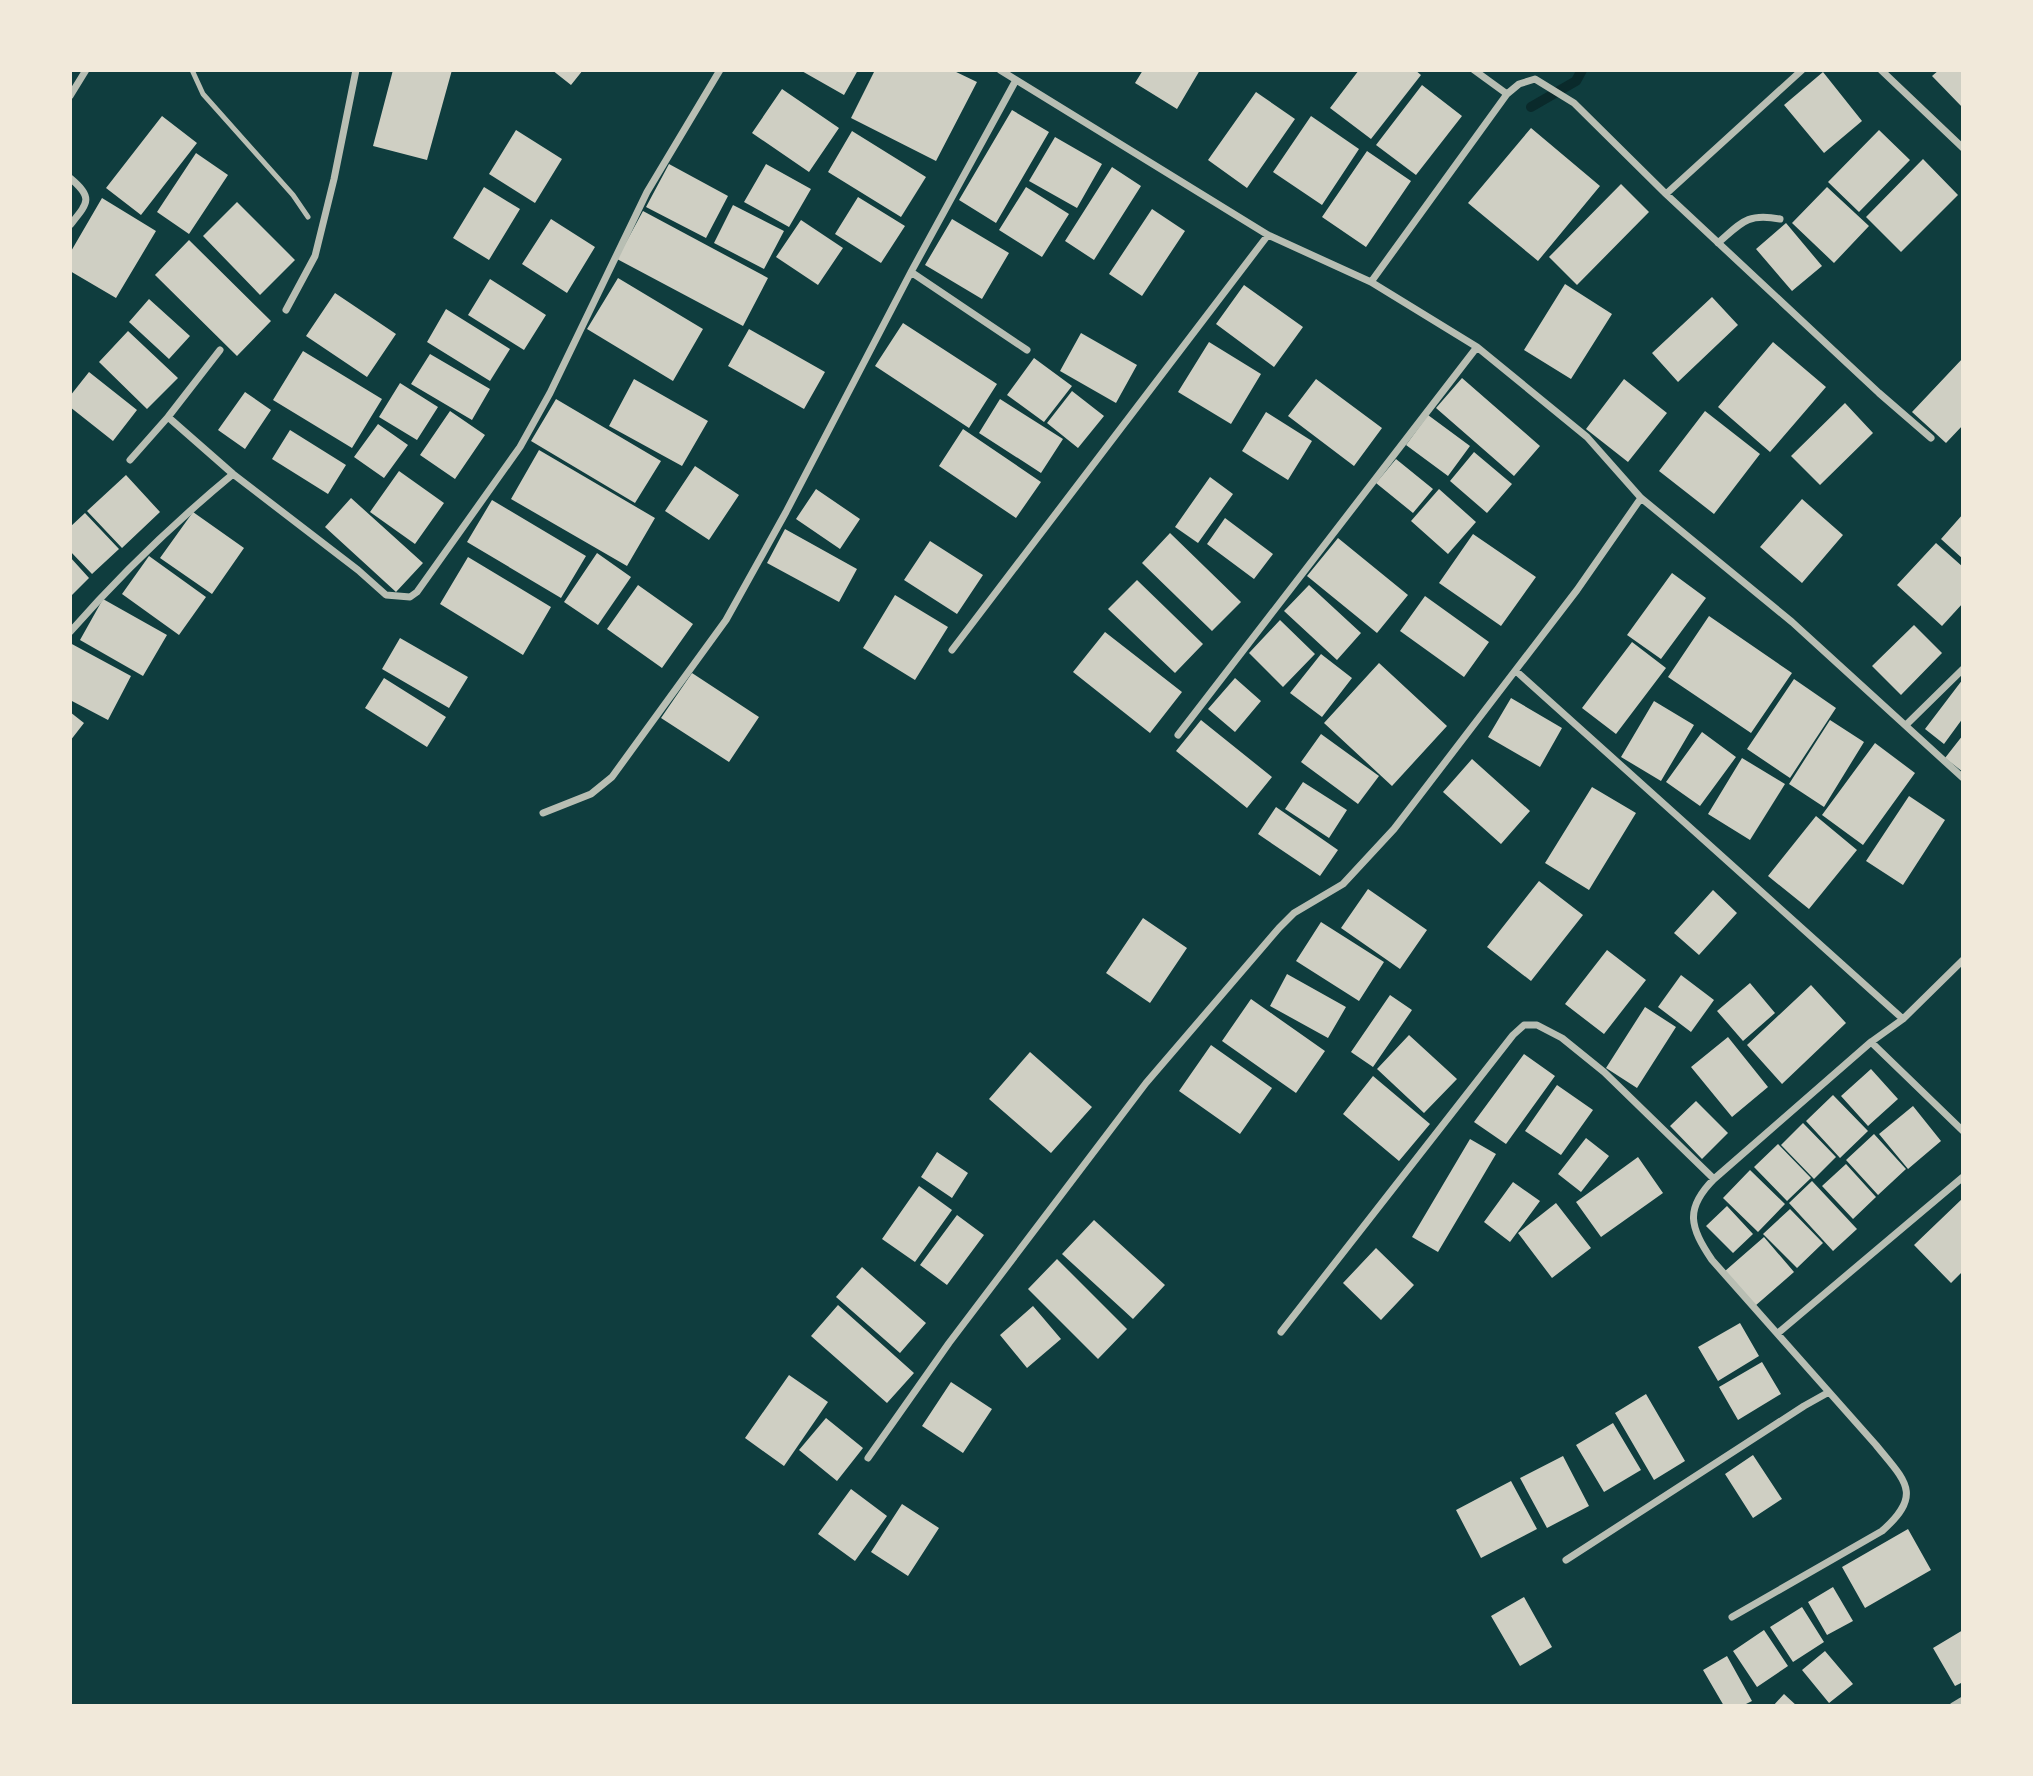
<svg xmlns="http://www.w3.org/2000/svg" width="2033" height="1776" viewBox="0 0 2033 1776" font-family="'Fira Sans',sans-serif">
<style>
.lines{fill:none;stroke-linecap:round;stroke-linejoin:round}
.stream{stroke:#0a2a2b;stroke-width:10}
.building{fill:#cfcfc3}
.service{stroke:#b8beb3;stroke-width:5}
.minor{stroke:#b8beb3;stroke-width:7}
</style>
<rect width="100%" height="100%" fill="#0f3d3e"/>
<g class="lines">
<path class="stream" d="M1531,107L1576,81L1582,70"/>
</g>
<path class="building" d="M393,70H452L427,160L373,146Z
M552,70H583L571,85Z
M800,70H858L844,95Z
M875,70H952L977,82L936,161L851,118Z
M1143,70H1200L1177,109L1135,83Z
M1359,70H1415L1421,75L1371,139L1330,108Z
M1939,70H1963V108L1932,76Z
M1823,72L1862,121L1824,153L1784,105Z
M1422,85L1462,116L1416,175L1376,145Z
M782,89L839,128L809,172L752,133Z
M1256,92L1295,119L1247,188L1208,160Z
M1012,110L1049,132L996,223L959,200Z
M162,116L197,143L141,215L106,188Z
M1311,116L1359,149L1322,205L1273,172Z
M1531,128L1600,186L1538,261L1468,203Z
M516,130L562,159L535,203L489,174Z
M1879,130L1910,160L1859,212L1828,182Z
M852,131L926,177L901,217L828,172Z
M1055,137L1102,164L1077,208L1029,181Z
M1367,151L1411,181L1366,247L1322,217Z
M196,153L228,175L189,234L157,212Z
M1923,159L1958,195L1901,252L1866,217Z
M669,164L728,196L706,238L646,207Z
M766,164L811,189L789,227L744,202Z
M1112,167L1141,186L1094,260L1065,241Z
M1621,184L1649,212L1577,285L1549,257Z
M484,187L520,209L489,260L453,238Z
M1026,187L1069,214L1042,257L999,230Z
M1827,187L1869,226L1834,263L1792,223Z
M858,197L905,226L881,263L835,234Z
M102,198L156,231L116,298L70,271V253Z
M237,202L295,260L260,295L203,236Z
M733,205L784,231L764,269L714,243Z
M1152,209L1185,231L1142,296L1109,274Z
M643,211L768,278L743,326L617,259Z
M551,219L595,247L567,293L522,264Z
M952,219L1009,253L982,299L925,265Z
M801,220L843,248L818,285L776,257Z
M1786,223L1822,266L1792,291L1756,249Z
M189,240L271,321L237,356L155,275Z
M618,278L703,329L673,381L587,329Z
M490,279L546,315L524,350L468,315Z
M1565,284L1612,314L1571,379L1524,350Z
M1244,285L1303,327L1274,367L1216,324Z
M335,293L396,334L367,377L306,336Z
M1712,297L1738,325L1678,382L1652,353Z
M149,299L190,336L169,359L129,322Z
M446,309L510,349L490,381L427,342Z
M903,323L997,384L969,428L875,366Z
M749,329L825,372L804,409L728,366Z
M128,331L178,378L147,409L99,362Z
M1081,333L1137,365L1116,403L1060,371Z
M1209,342L1261,374L1231,424L1178,392Z
M1773,342L1826,387L1770,452L1718,407Z
M303,351L382,399L352,448L273,400Z
M430,354L490,389L472,420L411,384Z
M1034,358L1072,386L1044,422L1007,395Z
M1963,358V425L1946,443L1912,412Z
M89,372L137,410L113,441L70,407V396Z
M1462,378L1540,446L1514,476L1436,408Z
M634,379L708,421L682,466L609,426Z
M1316,379L1382,428L1354,466L1288,416Z
M1624,379L1667,413L1628,462L1586,429Z
M400,383L438,407L417,440L379,417Z
M1072,391L1104,416L1078,448L1047,423Z
M245,392L271,410L245,449L218,430Z
M556,399L661,461L635,503L531,441Z
M1000,399L1063,439L1041,473L979,433Z
M1845,403L1873,433L1820,485L1791,456Z
M450,411L485,435L455,479L420,455Z
M1705,411L1760,454L1714,514L1659,471Z
M1266,412L1312,441L1288,480L1242,451Z
M1428,415L1470,446L1448,476L1406,445Z
M378,424L408,445L384,478L354,457Z
M963,429L1041,482L1016,518L939,466Z
M290,430L346,465L328,494L272,459Z
M539,450L655,518L627,566L511,499Z
M1474,452L1512,484L1487,513L1450,481Z
M1396,459L1433,489L1413,513L1376,483Z
M695,466L739,495L709,540L665,511Z
M399,471L444,503L415,544L370,512Z
M126,475L160,512L122,548L87,511Z
M1210,477L1233,494L1198,543L1175,527Z
M816,489L860,519L840,549L796,519Z
M1439,489L1476,522L1448,554L1411,521Z
M351,498L423,563L396,592L325,527Z
M1802,499L1843,535L1802,583L1760,547Z
M492,500L586,556L561,598L467,542Z
M193,512L244,548L212,594L160,558Z
M85,513L119,549L92,574L70,551V527Z
M1963,514V559L1941,539Z
M1225,518L1273,554L1254,579L1207,544Z
M785,529L857,569L839,602L767,563Z
M1170,533L1241,602L1212,631L1142,563Z
M1473,534L1536,577L1501,626L1439,583Z
M1338,538L1408,595L1377,633L1307,576Z
M930,541L983,575L957,614L904,580Z
M1936,543L1963,567V603L1942,626L1897,585Z
M597,553L631,577L598,625L564,602Z
M149,556L206,597L179,635L122,594Z
M70,557L89,578L70,597Z
M468,557L551,607L523,655L440,604Z
M1672,573L1706,598L1661,659L1627,635Z
M1137,580L1203,644L1175,673L1108,609Z
M638,585L693,624L662,668L607,629Z
M1309,585L1361,633L1337,660L1284,611Z
M895,595L948,627L915,680L863,648Z
M1425,596L1489,642L1464,677L1400,631Z
M103,599L167,635L143,676L80,640Z
M1709,616L1792,673L1751,733L1668,677Z
M1280,620L1315,654L1283,687L1249,653Z
M1914,625L1942,653L1901,695L1872,666Z
M1105,632L1182,692L1150,733L1073,672Z
M400,638L468,677L449,708L382,669Z
M1632,642L1666,668L1616,734L1582,708Z
M70,643L131,676L108,720L70,700Z
M1321,654L1352,678L1322,717L1290,693Z
M1379,663L1447,726L1392,786L1324,723Z
M692,673L759,717L729,762L661,718Z
M384,678L446,717L427,747L365,708Z
M1235,678L1261,701L1235,732L1208,709Z
M1794,679L1836,708L1790,778L1747,749Z
M1963,679V718L1944,744L1925,729Z
M1511,698L1562,728L1540,767L1488,737Z
M1654,701L1694,725L1661,781L1621,757Z
M70,712L84,723L70,741Z
M1201,720L1272,777L1247,808L1176,751Z
M1830,720L1864,742L1824,807L1789,784Z
M1702,732L1736,757L1700,806L1666,782Z
M1321,734L1379,776L1358,804L1301,762Z
M1963,735V772L1945,758Z
M1875,743L1915,773L1863,845L1822,815Z
M1742,758L1785,784L1750,840L1708,814Z
M1472,759L1530,811L1501,844L1443,792Z
M1303,782L1347,810L1329,838L1285,809Z
M1592,787L1636,813L1589,890L1545,863Z
M1909,796L1945,820L1903,885L1866,861Z
M1276,807L1338,850L1320,876L1258,834Z
M1816,816L1857,850L1809,909L1768,876Z
M1539,881L1583,915L1531,981L1487,947Z
M1368,889L1427,930L1400,969L1341,928Z
M1713,890L1737,913L1699,955L1674,933Z
M1143,918L1187,948L1150,1003L1106,973Z
M1321,922L1384,962L1359,1001L1296,961Z
M1607,950L1646,980L1604,1034L1565,1004Z
M1287,974L1346,1007L1328,1038L1270,1006Z
M1681,975L1714,1000L1691,1032L1658,1007Z
M1750,983L1775,1013L1743,1041L1717,1011Z
M1811,985L1846,1023L1782,1084L1747,1045Z
M1390,995L1412,1010L1373,1067L1351,1052Z
M1251,999L1325,1051L1296,1093L1222,1041Z
M1645,1007L1676,1027L1637,1088L1606,1068Z
M1409,1035L1457,1079L1424,1113L1377,1069Z
M1728,1037L1768,1087L1732,1117L1691,1067Z
M1211,1045L1272,1088L1240,1134L1179,1091Z
M1030,1052L1092,1107L1051,1153L989,1099Z
M1524,1054L1555,1076L1506,1144L1474,1122Z
M1871,1069L1898,1099L1868,1126L1841,1096Z
M1373,1076L1430,1124L1399,1161L1343,1114Z
M1557,1085L1593,1110L1561,1155L1525,1131Z
M1833,1095L1868,1131L1840,1158L1806,1121Z
M1696,1101L1728,1133L1702,1159L1670,1126Z
M1913,1106L1941,1141L1908,1169L1879,1134Z
M1803,1123L1836,1157L1814,1179L1781,1145Z
M1874,1134L1906,1169L1878,1195L1846,1160Z
M1586,1138L1609,1156L1581,1192L1558,1174Z
M1470,1139L1496,1154L1438,1252L1412,1237Z
M1778,1144L1811,1178L1787,1201L1754,1167Z
M937,1152L968,1173L952,1198L921,1177Z
M1638,1157L1663,1193L1601,1237L1576,1202Z
M1846,1164L1876,1197L1853,1219L1822,1186Z
M1750,1170L1785,1204L1758,1232L1723,1198Z
M1812,1181L1857,1229L1833,1251L1789,1203Z
M1513,1182L1540,1201L1510,1242L1484,1222Z
M919,1186L952,1210L915,1262L882,1239Z
M1963,1198V1271L1951,1283L1914,1245Z
M1556,1203L1591,1248L1552,1278L1518,1233Z
M1727,1206L1753,1234L1733,1253L1706,1226Z
M1790,1209L1823,1243L1797,1268L1763,1234Z
M957,1215L984,1235L947,1285L920,1265Z
M1094,1220L1165,1285L1133,1319L1062,1254Z
M1764,1237L1794,1272L1755,1306L1725,1271Z
M1376,1248L1414,1285L1381,1320L1343,1283Z
M1057,1259L1127,1329L1098,1359L1028,1289Z
M862,1267L926,1323L900,1353L836,1297Z
M838,1305L914,1373L887,1403L811,1336Z
M1033,1306L1061,1339L1027,1368L1000,1335Z
M1740,1323L1759,1356L1718,1381L1698,1347Z
M1762,1362L1781,1394L1738,1420L1719,1387Z
M789,1375L828,1402L784,1466L745,1438Z
M951,1382L992,1409L963,1453L922,1426Z
M1646,1394L1685,1461L1654,1480L1615,1413Z
M826,1418L863,1448L837,1481L799,1450Z
M1613,1423L1641,1470L1604,1492L1576,1445Z
M1753,1455L1782,1499L1753,1518L1725,1474Z
M1563,1456L1589,1506L1547,1528L1520,1478Z
M1511,1481L1537,1529L1481,1558L1456,1510Z
M851,1489L887,1516L855,1561L818,1534Z
M902,1504L939,1528L908,1576L871,1552Z
M1908,1529L1931,1570L1865,1608L1842,1567Z
M1833,1587L1853,1621L1827,1635L1808,1602Z
M1524,1597L1552,1647L1520,1666L1491,1616Z
M1802,1607L1824,1642L1793,1662L1770,1627Z
M1764,1630L1788,1666L1757,1687L1733,1651Z
M1963,1630V1682L1955,1686L1933,1648Z
M1825,1651L1853,1684L1829,1703L1802,1670Z
M1727,1656L1752,1701L1742,1706H1724L1703,1670Z
M1784,1694L1797,1706H1773Z"/>
<g class="lines">
<path class="service" d="M192,70L203,94L293,195L308,217"/>
<path class="minor" d="M1000,70L1268,235L1371,282L1477,347L1587,437L1641,498L1792,622L1963,778
M1474,70L1507,94
M1881,70L1963,148
M70,96L86,70
M70,178C94,198 88,203 70,225
M1666,194L1802,70
M1718,243C1742,222 1747,213 1780,219
M911,272L1027,350
M1371,282L1507,94L1519,84L1535,79L1574,103L1666,194L1879,393L1931,438
M286,310L315,256L334,179L356,70
M168,417L233,474L358,570L386,595L410,597L417,592L520,447L550,393L647,192L720,70
M130,460L168,417L220,350
M70,632C120,575 175,522 233,474
M952,650L1268,235
M1516,671L1903,1019
M1907,724L1963,669
M1178,735L1477,347
M543,813L591,794L612,777L726,620L786,512L911,272L1016,80
M1871,1042L1963,1131
M1281,1332L1513,1035L1524,1025H1537L1562,1038L1604,1072L1714,1179
M1778,1333L1963,1177
M868,1458L949,1343L1146,1083L1279,928L1294,913L1343,884L1394,829L1577,590L1641,498
M1566,1560L1804,1406L1829,1392
M1732,1617L1882,1531C1924,1494 1905,1481 1876,1445L1712,1260C1690,1227 1684,1209 1714,1179L1871,1042L1903,1019L1963,960
M1953,1706L1963,1700"/>
</g>
<rect width="2033" height="1776" fill="none" stroke="#f1e9da" stroke-width="144"/>
</svg>
